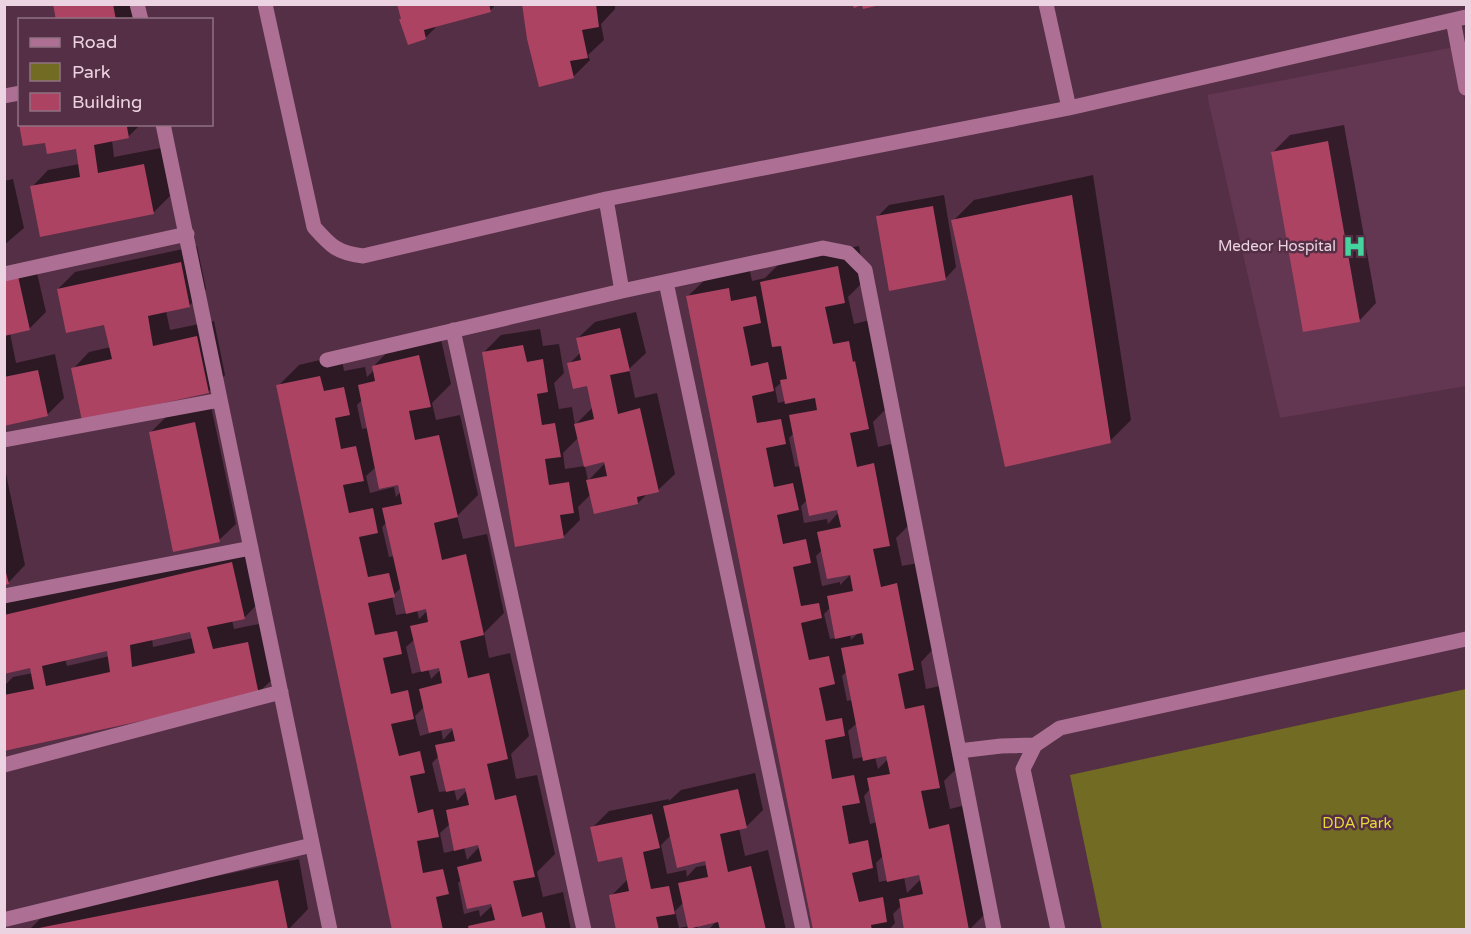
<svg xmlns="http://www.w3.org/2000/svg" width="1471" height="934" viewBox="0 0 1471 934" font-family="'Varela Round',sans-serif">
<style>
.built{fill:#633651}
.green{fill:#716b23}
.shadow{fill:#0007;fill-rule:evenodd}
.building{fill:#ac4363;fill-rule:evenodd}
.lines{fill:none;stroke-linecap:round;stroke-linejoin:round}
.minor{stroke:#ad7094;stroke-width:15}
.labels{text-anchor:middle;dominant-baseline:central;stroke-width:5;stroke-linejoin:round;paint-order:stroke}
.poi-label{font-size:15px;fill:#ecd3e1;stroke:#542f45;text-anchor:end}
.park-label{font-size:15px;fill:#e8da35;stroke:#542f45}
</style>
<rect width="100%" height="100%" fill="#542f45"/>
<path class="built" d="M1454,47L1466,106V386L1280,418L1207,95Z"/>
<path class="green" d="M1466,689V929H1102L1070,775Z"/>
<path class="shadow" d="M55,4H133L136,20H58Z
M398,4H496L490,11L438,25L426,37L409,43Z
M523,4H615V9L601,24L604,40L588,55L590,60L573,77Z
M21,124H141L128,137L112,140L114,157L161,148L170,196L153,213L32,187L48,170L79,164L77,147L46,141Z
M1344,125L1376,303L1360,320L1273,152L1290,135Z
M1093,175L1131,420L1110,441L953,221L974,200Z
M13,179L24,228L4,245V181Z
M944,195L956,267L945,279L878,216L889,205Z
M197,246L206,289L189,306L166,311L170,330L214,321L225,375L208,392L73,369L89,352L111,347L106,324L58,289L75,272Z
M859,246L865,280L848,297L854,324L870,320L889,406L873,422L878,447L895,443L911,523L896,538L902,566L918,563L934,648L921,662L926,689L945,685L960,765L944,781L950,809L969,804L990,909L969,930H906L901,906L893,914L895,923L889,930H814L687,297L709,276L749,267L752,281L765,278L782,261ZM782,382L786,401L778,403L775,388ZM794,433L800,466L795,467L789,438ZM807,500L838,508L839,512L828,524L827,519L804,523L801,506ZM822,550L852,573L840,585V582L822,586L816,556ZM831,607L837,638L830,639L824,614ZM859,632L851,640L850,634ZM847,671L852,700L847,701L842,676ZM857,723L863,757L853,759L848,731ZM887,754L888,759L878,769L875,757ZM870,789L877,822L870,824L864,796ZM884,855L889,880L879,882L876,863ZM920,873L921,879L907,893L904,877Z
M34,260L46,312L29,329L10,333L16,363L55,354L64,398L47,415L4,425V267Z
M636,312L646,353L629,369L635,398L657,393L675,474L658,490L648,493L638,503L591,494L578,507L580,520L563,537L484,352L501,335L540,329L543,346L559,344L564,373L554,383L559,409L572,407L575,425L593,407L588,385L569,364L581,352L578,338L595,322ZM579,437L605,461V463L588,481L585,466L565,469L563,453Z
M440,335L451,384L432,403L436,420L460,415L478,495L457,516L463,539L487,534L504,613L484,633L489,658L510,653L529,736L511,754L516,779L537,775L555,854L537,872L543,897L563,892L571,930H394L278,386L299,365L341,355L344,371L365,367L367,377L374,370L373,367L394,345ZM362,400L368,428L362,429L357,405ZM376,467L399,483L401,491L396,497L394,487L370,493L366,476ZM387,522L394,556L389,557L382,527ZM401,588L407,613L396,615L392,596ZM427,608L428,610L419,619L417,610ZM415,639L422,671L412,674L406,647ZM440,666L441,669L431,679L428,669ZM424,707L430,733L420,736L415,716ZM457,725L443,740L441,729ZM439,756L447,791L439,792L432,763ZM467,786V790L457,801L454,789ZM450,824L456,850L444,853L440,833ZM480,843V846L467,860L464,847ZM462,879L493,905L480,917L479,910L464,914L458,883Z
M211,406L236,524L219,540L150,433L167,416Z
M4,464L25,565L9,582L4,583Z
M253,542L265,596L244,618L232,620L234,629L269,622L280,672L258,693L4,749V686L13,677L33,673L31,666L4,673V600ZM191,630L193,638L153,647L152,639ZM109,649L110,656L67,666L65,659Z
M755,773L763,810L746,827L739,828L745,856L768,850L786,930H708L717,921L697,925L698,930H618L611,896L628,879L623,855L592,828L609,811L669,799V801L681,790ZM671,835L706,860L707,865L696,867L687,877L686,870L667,874L661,845ZM684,902L689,926L679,928L675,911Z
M299,859L308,909L288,930H29L48,911Z"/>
<path class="building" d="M53,4H113L116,20H56Z
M397,4H489L491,12L424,30L426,39L408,45L399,19H401Z
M522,4H596L599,27L582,30L588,58L570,61L574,78L539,87L527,39Z
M852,4H880V5L863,9L862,5L854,8Z
M19,124H133L127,127L129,138L94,145L98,173L144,164L154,214L40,237L30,186L80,177L76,149L47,154L45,143L23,146Z
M1328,141L1360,322L1303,332L1271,152Z
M1072,195L1111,443L1005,467L951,220Z
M933,206L946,280L889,291L876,216Z
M181,262L190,307L148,316L153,346L197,336L209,393L82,421L71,368L112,359L104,325L66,333L57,289Z
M838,266L845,303L825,307L833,344L849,341L853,362L855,361L869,429L850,433L857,467L874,463L890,546L873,549L881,587L897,583L914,670L898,674L905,709L924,705L940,788L921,791L929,829L949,824L969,930H904L899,899L923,894L919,875L887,882L867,778L890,774L886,756L863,761L841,648L864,644L862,633L835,639L827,596L853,591L850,575L827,579L817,532L841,527L837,510L809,516L789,415L817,410L815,398L785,404L780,380L787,379L781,346L772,347L760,282Z
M18,276L30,330L4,336V279Z
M729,288L731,301L756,296L761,323L743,327L751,366L768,362L774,391L752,396L757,423L781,419L786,444L766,448L774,487L793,483L799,510L777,515L783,544L806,539L811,563L793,567L801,606L819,603L822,618L801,623L809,660L829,656L835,684L819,688L826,721L842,718L845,736L825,740L832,779L854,775L860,803L842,806L849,844L868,840L873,868L852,873L859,902L883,897L887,922L871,925L872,930H813L686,296Z
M620,328L630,371L610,375L618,414L640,408L659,492L637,497L638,504L594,514L586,480L607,476L604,462L584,467L574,424L594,419L587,386L573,389L567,363L581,360L576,338Z
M523,345L527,362L543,359L548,392L537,394L542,425L555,423L561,457L545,459L549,485L569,482L574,513L560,515L564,538L515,547L482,352Z
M419,355L431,407L409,411L415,440L439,435L458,517L434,523L442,560L466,554L484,635L460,641L468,678L489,673L508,759L487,764L495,800L516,795L535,877L513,881L522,917L542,912L546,930H469L468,926L495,920L491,904L467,909L457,867L482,861L478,845L454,851L446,810L469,805L465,788L446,792L435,745L455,741L452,728L429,733L419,689L442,683L439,668L421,672L410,626L428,622L426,609L406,614L382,508L402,504L398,485L379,489L358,385L375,381L372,366Z
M38,370L48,416L4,426V377Z
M320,376L324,391L344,387L350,415L335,418L341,449L356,446L364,481L343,485L349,513L373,508L378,533L359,537L368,577L389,573L395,597L368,603L375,635L397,631L402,654L383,658L391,694L408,690L414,719L391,724L399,756L420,751L425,773L410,776L418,813L433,809L439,837L417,841L423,873L443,869L449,894L436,897L443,930H392L276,385Z
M195,422L220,542L173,552L149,432Z
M232,562L245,619L207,627L213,649L248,642L259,695L4,751V695L34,689L30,668L4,674V615ZM190,632L195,653L132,667L130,645ZM107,651L110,672L46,686L42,666Z
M4,565L9,584L4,585Z
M738,789L747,828L720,834L728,872L751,866L766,930H720L718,922L688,929L678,883L708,877L705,861L677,868L663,806Z
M652,814L660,848L643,852L651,889L669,886L675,914L656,917L659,930H616L609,895L629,891L622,857L598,862L590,827Z
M278,880L288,930H39V928Z"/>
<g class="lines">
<path class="minor" d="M137,4L141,20
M265,4L314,227C331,246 337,253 363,256L606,199L1069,108L1466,17
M1046,4L1069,108
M1453,20L1466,88
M4,96L20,93
M163,124L330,930
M606,199L622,291L823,248L848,253L865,270L994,930
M4,274L187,234
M666,282L803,930
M453,330L584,930
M327,360L622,291
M4,440L220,400
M4,596L251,548
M959,751L1001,746L1035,745
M4,765L281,692
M7,919L312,845
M1058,930L1023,769L1035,745L1060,728L1466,639"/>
</g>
<defs>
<symbol id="hospital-bare" viewBox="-9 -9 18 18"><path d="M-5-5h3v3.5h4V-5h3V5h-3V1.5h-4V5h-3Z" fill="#46d49e" stroke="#542f45" stroke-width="2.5" paint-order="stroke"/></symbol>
</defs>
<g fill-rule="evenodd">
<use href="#hospital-bare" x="1338" y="230" width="33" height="33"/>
</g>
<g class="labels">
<g class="poi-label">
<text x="1336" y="246">Medeor Hospital</text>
</g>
<g class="park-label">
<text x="1357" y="823">DDA Park</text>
</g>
</g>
<rect width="1471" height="934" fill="none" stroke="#ecd3e1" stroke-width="12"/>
<rect x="18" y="18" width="195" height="108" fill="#542f45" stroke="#917183" stroke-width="1.5"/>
<rect x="30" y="38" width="30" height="9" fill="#ad7094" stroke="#917183" stroke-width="1.5"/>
<text x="72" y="48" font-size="18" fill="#ecd3e1">Road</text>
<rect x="30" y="63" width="30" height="18" fill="#716b23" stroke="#917183" stroke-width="1.5"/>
<text x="72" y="78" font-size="18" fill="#ecd3e1">Park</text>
<rect x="30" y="93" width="30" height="18" fill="#ac4363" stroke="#917183" stroke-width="1.5"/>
<text x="72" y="108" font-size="18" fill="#ecd3e1">Building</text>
</svg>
